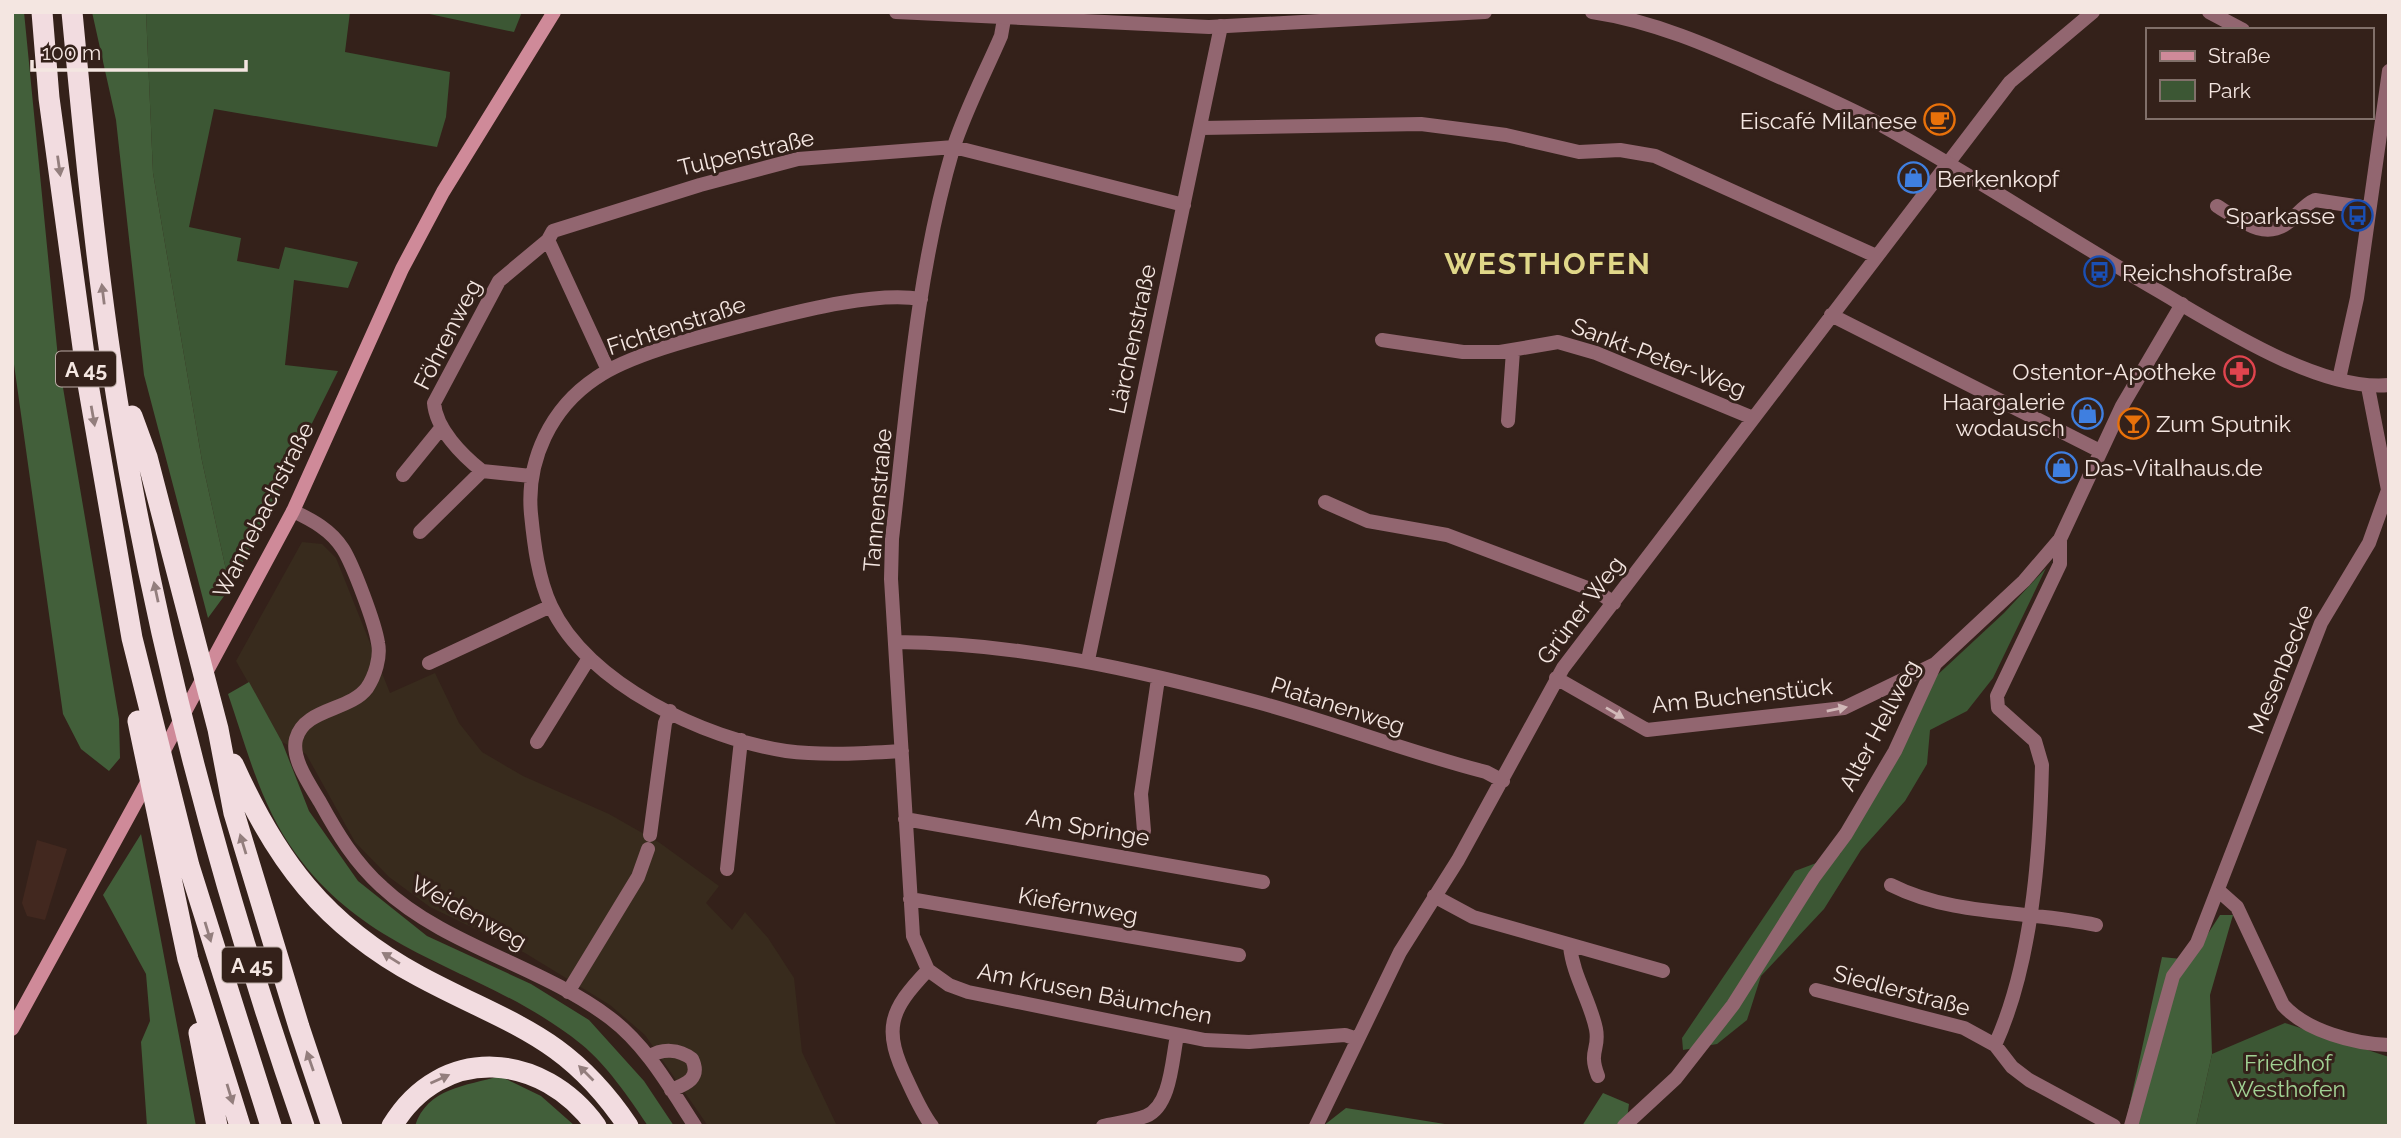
<svg xmlns="http://www.w3.org/2000/svg" width="2401" height="1138" viewBox="0 0 2401 1138" font-family="Raleway,sans-serif">
<style>
.commercial{fill:#382b1d}
.built{fill:#42281f}
.green{fill:#3c5734}
.forest{fill:#425f3a}
.lines{fill:none;stroke-linecap:round;stroke-linejoin:round}
.minor{stroke:#926670;stroke-width:14}
.tertiary{stroke:#926670;stroke-width:14}
.secondary{stroke:#cf8a99;stroke-width:14}
.motorway{stroke:#f2dce0;stroke-width:21}
.oneway{fill:#937e7d}
.oneway2{fill:#d2b9b9}
.labels{text-anchor:middle;dominant-baseline:central;stroke-width:6;stroke-linejoin:round;paint-order:stroke}
.shield{fill:#34211a;stroke:#baaba5;stroke-width:2}
.shield-label{font-size:21px;font-weight:bold;fill:#f4e6e1}
.poi-label{font-size:23px;fill:#f4e6e1;stroke:#34211a;text-anchor:end}
.street-label{font-size:23px;fill:#f4e6e1;stroke:#34211a}
.park-label{font-size:23px;fill:#a1d193;stroke:#34211a}
.district-label{font-size:30px;font-weight:bold;letter-spacing:2px;fill:#e0d789;stroke:#34211a}
</style>
<rect width="100%" height="100%" fill="#34211a"/>
<path class="commercial" d="M302,542L322,544L336,558L390,693L435,673L459,723L482,752L523,776L609,814L660,843L719,886L706,903L732,930L745,912L768,938L794,978L802,1052L837,1126H708L645,1035L610,1005L525,953L430,907L389,877L355,842L306,754L282,742L236,661Z"/>
<path class="built" d="M37,840L67,849L45,920L27,916L22,903Z"/>
<path class="green" d="M146,12H350L345,52L450,72L446,117L437,147L214,109L189,227L241,238L237,261L279,269L285,247L358,262L348,288L294,280L285,365L338,371L230,588L202,461L153,173Z
M420,12H522L514,32Z
M2046,568L1993,678L1967,711L1930,730L1927,764L1905,801L1861,850L1824,909L1761,976L1747,1020L1717,1044L1683,1050L1682,1038L1795,871L1840,854L1933,679L2004,613Z
M2285,1023L2389,1057V1126H2196L2212,1054Z"/>
<path class="forest" d="M12,12H24L58,358L119,719L120,758L109,771L81,749L63,714L12,350Z
M92,12H146L153,173L202,461L230,588L208,618L144,375L116,120Z
M249,682L282,742L309,811L358,881L427,936L531,984L589,1020L644,1081L674,1126H648C629,1098 607,1065 581,1044C487,968 373,960 296,854C261,807 247,749 228,694Z
M141,834L196,1126H147L141,1042L150,1021L146,974L103,895Z
M2220,915H2233L2210,995L2212,1054L2196,1126H2125L2162,957L2191,960Z
M500,1076L541,1096L575,1126H415C427,1088 466,1086 500,1076Z
M1603,1093L1629,1104L1626,1126H1582Z
M1346,1108L1457,1126H1323Z"/>
<g class="lines">
<path class="minor" d="M2209,12L2243,30
M1004,19L1001,36C985,73 965,111 953,149C916,275 907,409 892,539L891,579L913,936L928,970L949,985L968,992L1205,1040L1249,1042L1345,1035L1357,1039
M1202,128L1421,124L1506,135L1579,152L1620,150L1655,156L1876,256
M2217,206C2240,220 2265,242 2290,221C2298,214 2305,204 2315,200L2368,208
M1831,315L2100,451
M1382,340L1463,352H1500L1558,342L1596,353L1753,418
M608,370L548,240L553,231L700,185L798,159L954,147L1184,205
M2339,379L2357,298L2389,71
M1508,421L1513,351
M403,475L442,427
M531,476L482,471C462,455 436,429 434,403L499,281L548,240
M1325,502L1368,521L1447,535L1598,592L1614,603
M293,511C312,520 331,530 343,549C353,565 375,623 378,643C381,657 375,676 367,688C350,711 304,708 296,739C291,759 310,785 320,802C337,833 355,863 382,887C445,946 540,965 610,1018C647,1046 670,1088 695,1126
M420,532L482,471
M896,642C1019,643 1138,670 1257,702C1334,723 1408,752 1486,772L1503,781
M1088,660L1221,26
M429,663L551,606
M1556,678L1647,730L1844,708L1935,664
M537,742L589,658
M902,751C864,753 825,756 786,751C705,739 587,684 551,606C538,578 534,544 531,514C526,460 551,408 596,378C630,354 703,336 745,325C793,313 872,291 921,299
M905,819L1263,882
M1144,831L1141,794L1158,679
M650,835L665,723L670,711
M727,869L741,740
M1891,885C1954,917 2029,910 2096,925
M2219,891L2237,907L2283,1005C2306,1031 2355,1044 2389,1045
M1434,896L1473,917L1663,971
M910,899L1239,955
M1570,946C1573,976 1590,1000 1596,1029C1600,1050 1588,1050 1598,1076
M928,970C889,1011 882,1029 908,1082C915,1097 922,1113 932,1126
M1816,990L1964,1028L1995,1045L2012,1067L2029,1080L2114,1126
M568,992L638,877L648,849
M1995,1045C2032,964 2040,854 2042,765L2035,741L1998,708L1997,696L2060,564V539
M649,1057C662,1048 679,1049 692,1059C701,1078 687,1084 671,1090
M1103,1126C1117,1123 1133,1121 1146,1116C1171,1106 1172,1059 1177,1036
M1316,1126L1400,952L1458,860L1563,668L2010,82L2093,12
M1624,1126L1676,1078L1733,1005L1814,877L1846,834L1895,751L1935,664L2024,581L2060,539L2122,406L2182,304
M2131,1126L2173,976L2197,943L2321,623L2369,543L2388,490L2368,387"/>
<path class="tertiary" d="M896,12L1209,27L1485,12
M1592,12C1653,21 1710,46 1766,71C1806,89 1847,106 1885,127C1978,179 2066,237 2157,290C2217,325 2320,392 2389,385"/>
<path class="secondary" d="M160,758L293,511L402,269L443,192L554,12
M12,1029L151,775"/>
<path class="motorway" d="M42,12L49,98L88,384L132,638L189,866L271,1126
M72,12C83,128 94,244 111,360C149,619 218,878 304,1126
M132,416L147,457L218,729L234,813L299,1027L332,1126
M138,721L188,959L240,1126
M233,764C276,860 324,925 419,976C510,1025 566,1034 628,1126
M199,1033L217,1126
M392,1126C442,1043 543,1052 596,1126"/>
</g>
<defs><path id="oneway-solid" d="M-6-.8H1V-3.2L6.5 0L1 3.2V.8H-6Z" transform="scale(1.75)"/></defs>
<g class="oneway">
<use href="#oneway-solid" transform="translate(59 166) rotate(82)"/>
<use href="#oneway-solid" transform="translate(103 294) rotate(-97)"/>
<use href="#oneway-solid" transform="translate(93 416) rotate(80)"/>
<use href="#oneway-solid" transform="translate(156 592) rotate(-102)"/>
<use href="#oneway-solid" transform="translate(243 844) rotate(-107)"/>
<use href="#oneway-solid" transform="translate(208 932) rotate(73)"/>
<use href="#oneway-solid" transform="translate(391 958) rotate(-148)"/>
<use href="#oneway-solid" transform="translate(310 1061) rotate(-109)"/>
<use href="#oneway-solid" transform="translate(586 1073) rotate(-135)"/>
<use href="#oneway-solid" transform="translate(440 1079) rotate(-24)"/>
<use href="#oneway-solid" transform="translate(230 1094) rotate(73)"/>
</g>
<g class="oneway2">
<use href="#oneway-solid" transform="translate(1837 709) rotate(-12)"/>
<use href="#oneway-solid" transform="translate(1615 713) rotate(31)"/>
</g>
<defs>
<symbol id="cafe-ring" viewBox="-11 -11 22 22"><circle r="9.5" fill="#34211a" stroke="#e8710a" stroke-width="1.5"/><path d="M-5.5-4.5H6V0H3Q3 3.5 0 3.5H-2.5Q-5.5 3.5-5.5 0ZM3-3.2v2h1.7v-2ZM-6 4.5H4V6H-6Z" fill="#e8710a"/></symbol>
<symbol id="shop-ring" viewBox="-11 -11 22 22"><circle r="9.5" fill="#34211a" stroke="#3f7fe0" stroke-width="1.5"/><path d="M-5-2.5h2.3a2.7 3.5 0 0 1 5.4 0H5L5.5 6h-11ZM-1.5-2.5h3a1.5 2.3 0 0 0-3 0Z" fill="#3f7fe0"/></symbol>
<symbol id="bus-ring" viewBox="-11 -11 22 22"><circle r="9.5" fill="#34211a" stroke="#1a4fb4" stroke-width="1.5"/><path d="M-5-6H5V4H4V6H2V4H-2V6H-4V4H-5ZM-3.5-4V0h7V-4ZM-3.5 1.2v1.5H-2V1.2ZM2 1.2v1.5H3.5V1.2Z" fill="#1a4fb4"/></symbol>
<symbol id="pharmacy-ring" viewBox="-11 -11 22 22"><circle r="9.5" fill="#34211a" stroke="#e0444e" stroke-width="1.5"/><path d="M-2-6h4v4h4v4h-4v4h-4v-4h-4v-4h4Z" fill="#e0444e"/></symbol>
<symbol id="bar-ring" viewBox="-11 -11 22 22"><circle r="9.5" fill="#34211a" stroke="#e8710a" stroke-width="1.5"/><path d="M-6-5H6L.8 .8V4.5H3.5V6h-7V4.5H-.8V.8Z" fill="#e8710a"/></symbol>
</defs>
<g fill-rule="evenodd">
<use href="#cafe-ring" x="1922" y="102" width="35" height="35"/>
<use href="#shop-ring" x="1896" y="160" width="35" height="35"/>
<use href="#bus-ring" x="2340" y="198" width="35" height="35"/>
<use href="#bus-ring" x="2082" y="254" width="35" height="35"/>
<use href="#pharmacy-ring" x="2222" y="354" width="35" height="35"/>
<use href="#shop-ring" x="2070" y="396" width="35" height="35"/>
<use href="#bar-ring" x="2116" y="406" width="35" height="35"/>
<use href="#shop-ring" x="2044" y="450" width="35" height="35"/>
</g>
<g class="labels">
<g class="shield">
<rect x="56" y="351.5" width="60" height="35" rx="5"/>
<rect x="222" y="947.5" width="60" height="35" rx="5"/>
</g>
<g class="shield-label">
<text x="86" y="369">A 45</text>
<text x="252" y="965">A 45</text>
</g>
<g class="poi-label">
<text x="1917" y="120">Eiscafé Milanese</text>
<text x="1937" y="178" text-anchor="start">Berkenkopf</text>
<text x="2335" y="215">Sparkasse</text>
<text x="2122" y="272" text-anchor="start">Reichshofstraße</text>
<text x="2216" y="371">Ostentor-Apotheke</text>
<text x="2065" y="401">Haargalerie<tspan x="2065" dy="26">wodausch</tspan></text>
<text x="2156" y="423" text-anchor="start">Zum Sputnik</text>
<text x="2084" y="467" text-anchor="start">Das-Vitalhaus.de</text>
</g>
<g class="street-label">
<text transform="translate(746 152) rotate(-13)">Tulpenstraße</text>
<text transform="translate(676 325) rotate(-18)">Fichtenstraße</text>
<text transform="translate(447 334) rotate(-63)">Föhrenweg</text>
<text transform="translate(1132 339) rotate(-78)">Lärchenstraße</text>
<text transform="translate(1659 357) rotate(21)">Sankt-Peter-Weg</text>
<text transform="translate(877 500) rotate(-85)">Tannenstraße</text>
<text transform="translate(263 510) rotate(-63)">Wannebachstraße</text>
<text transform="translate(1580 610) rotate(-53)">Grüner Weg</text>
<text transform="translate(2280 669) rotate(-68)">Mesenbecke</text>
<text transform="translate(1742 695) rotate(-6)">Am Buchenstück</text>
<text transform="translate(1338 705) rotate(18)">Platanenweg</text>
<text transform="translate(1879 725) rotate(-62)">Alter Hellweg</text>
<text transform="translate(1088 827) rotate(10)">Am Springe</text>
<text transform="translate(1078 905) rotate(10)">Kiefernweg</text>
<text transform="translate(469 912) rotate(29)">Weidenweg</text>
<text transform="translate(1902 990) rotate(15)">Siedlerstraße</text>
<text transform="translate(1095 993) rotate(11)">Am Krusen Bäumchen</text>
</g>
<g class="park-label">
<text x="2288" y="1062">Friedhof<tspan x="2288" dy="26">Westhofen</tspan></text>
</g>
<g class="district-label">
<text x="1548" y="263">WESTHOFEN</text>
</g>
</g>
<rect width="2401" height="1138" fill="none" stroke="#f4e6e1" stroke-width="28"/>
<rect x="2146" y="28" width="228" height="91" fill="#34211a" stroke="#81706a" stroke-width="2"/>
<rect x="2160" y="51" width="35" height="10" fill="#cf8a99" stroke="#81706a" stroke-width="2"/>
<text x="2208" y="63" font-size="21" fill="#f4e6e1">Straße</text>
<rect x="2160" y="80" width="35" height="21" fill="#3c5734" stroke="#81706a" stroke-width="2"/>
<text x="2208" y="98" font-size="21" fill="#f4e6e1">Park</text>
<path d="M32 60v10h214v-10" fill="none" stroke="#f4e6e1" stroke-width="3.5"/>
<text x="42" y="60" font-size="21" fill="#f4e6e1" stroke="#34211a" stroke-width="5" paint-order="stroke">100 m</text>
</svg>
